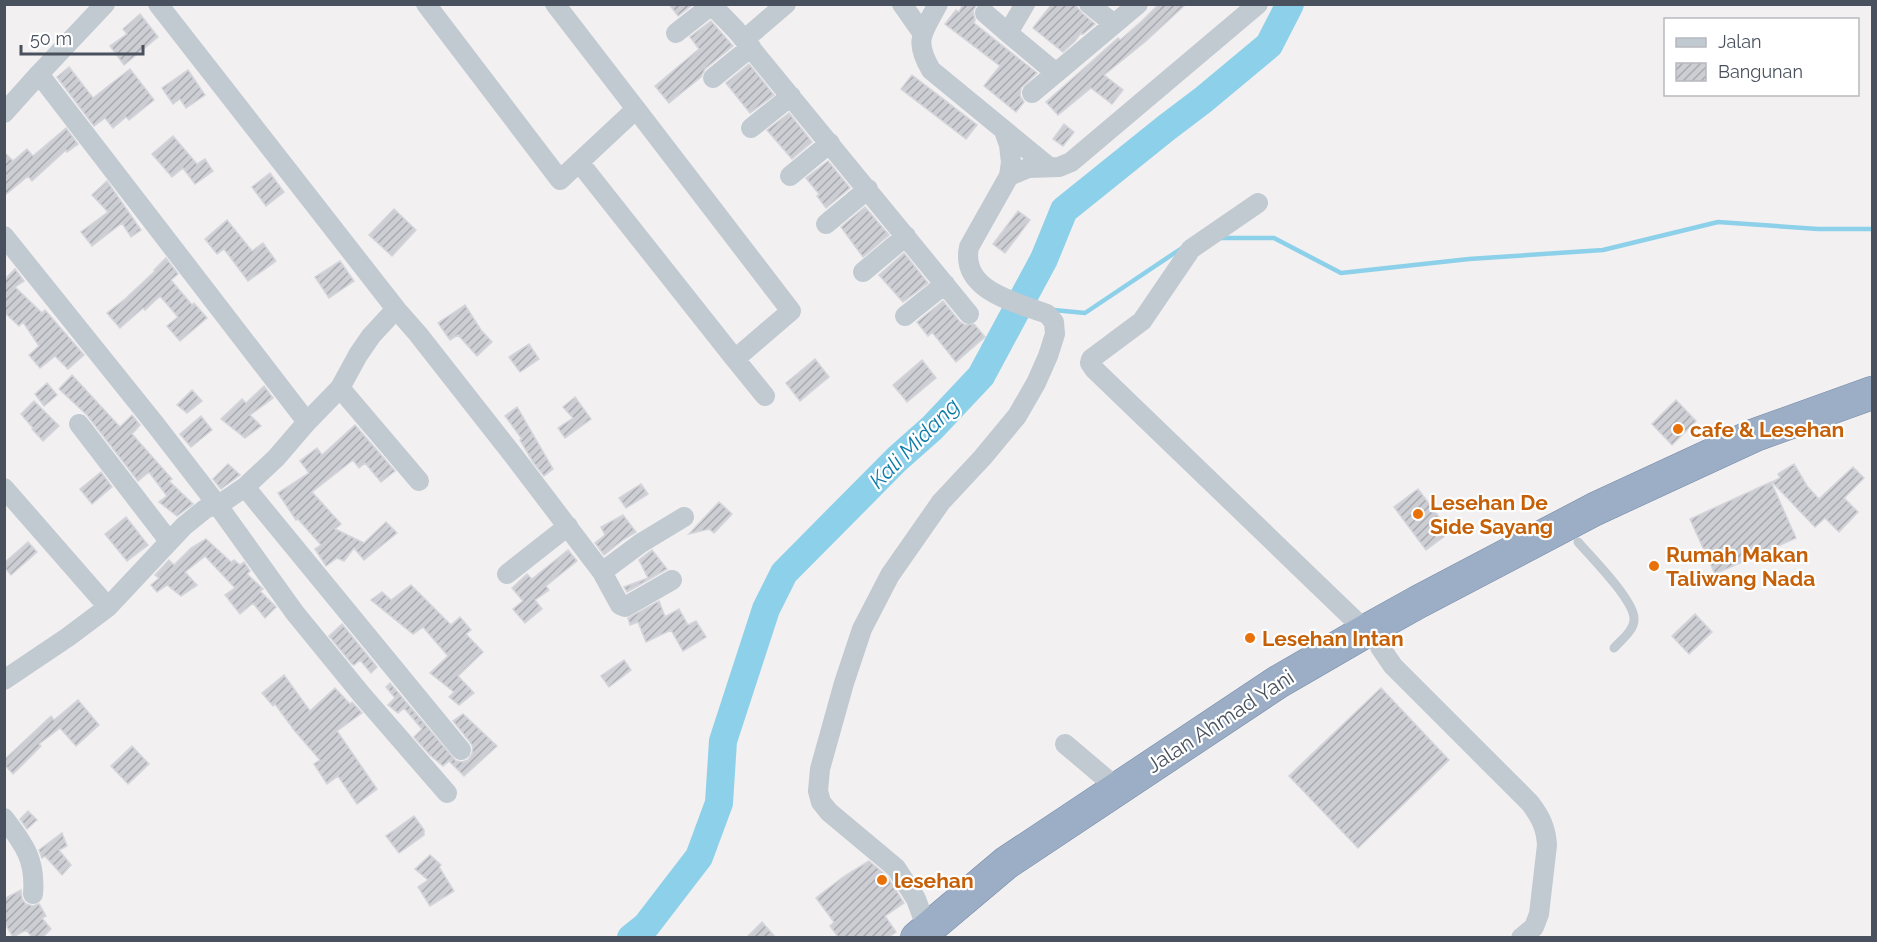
<svg xmlns="http://www.w3.org/2000/svg" width="1877" height="942" viewBox="0 0 1877 942" font-family="Raleway,sans-serif">
<style>
.lines{fill:none;stroke-linecap:round;stroke-linejoin:round}
.stream{stroke:#8dd0ea;stroke-width:4.5}
.river{stroke:#8dd0ea;stroke-width:28}
.building{fill:url(#building-hatch);stroke:#d4d5db;stroke-width:1.5}
.trunk-casing{stroke:#7489a9;stroke-width:34}
.service{stroke:#c1c9d1;stroke-width:9}
.minor{stroke:#c1c9d1;stroke-width:20}
.trunk{stroke:#9caec6;stroke-width:33}
.food-dot{fill:#e8710a;stroke:#fff;stroke-width:2}
.labels{text-anchor:middle;dominant-baseline:central;stroke-width:4.5;stroke-linejoin:round;paint-order:stroke}
.food-label{font-size:21px;font-weight:bold;fill:#c56008;stroke:#fff;text-anchor:start}
.street-label{font-size:21px;fill:#48515d;stroke:#fff}
.water-label{font-size:22px;font-style:italic;fill:#0f7da9;stroke:#fff}
</style>
<defs>
<pattern id="building-hatch" width="6" height="6" patternUnits="userSpaceOnUse" patternTransform="scale(1.5)"><rect width="6" height="6" fill="#cdced4"/><path d="M-1 1l2-2M0 6l6-6M5 7l2-2" fill="none" stroke="#a8aaaf"/></pattern>
</defs>
<rect width="100%" height="100%" fill="#f2f0f0"/>
<g class="lines">
<path class="stream" d="M1220,238H1274L1341,273L1469,259L1603,250L1718,222L1818,229H1872
M1054,310L1085,313L1182,248"/>
<path class="river" d="M631,938L646,926L699,857L719,803L723,741L766,609L784,573L897,459L932,428L981,376L1044,259L1064,210L1166,128L1203,100L1269,45L1290,4"/>
</g>
<path class="building" d="M669,4H692V5L678,16Z
M963,4H977L973,11L975,20L974,23L1037,73L1021,88L1020,96L1024,102L1016,112L984,86L1000,66L945,24L956,10L959,12Z
M1052,4H1074L1082,13L1095,24L1083,34L1081,33L1075,41L1063,52L1033,28Z
M1159,4H1186L1146,41L1104,75L1123,90L1112,104L1091,88L1058,115L1046,102L1118,38L1120,40L1142,21Z
M140,14L158,37L124,65L110,46L127,34L123,29Z
M711,21L733,46L705,69L701,77L669,103L655,86L699,49L690,37Z
M749,64L774,95L750,113L726,83Z
M69,67L93,98L130,69L154,100L129,120L126,117L113,128L105,118L94,126L57,77Z
M188,70L205,95L186,108L180,99L173,104L162,88Z
M912,75L977,125L966,139L901,89Z
M789,113L812,142L792,159L767,130Z
M1064,124L1074,132L1063,146L1053,139Z
M66,128L78,144L67,152L66,150L32,181L28,176L4,196V152L13,161L27,149L33,156Z
M173,136L197,164L205,159L213,171L195,184L183,168L172,177L152,154Z
M828,161L850,188L826,208L817,196L819,194L806,178Z
M270,173L284,192L266,206L252,187Z
M107,181L141,230L131,237L122,223L92,246L81,232L108,212L92,195Z
M865,207L889,235L863,257L841,227Z
M394,209L416,230L392,256L369,235Z
M1018,211L1030,220L1005,253L993,244Z
M227,220L252,251L263,243L276,261L248,281L224,249L217,254L205,239Z
M904,253L928,283L903,302L879,275Z
M166,258L178,274L171,280L192,305L194,303L207,318L180,341L167,326L178,317L160,296L145,310L143,308L120,328L107,313L125,299L155,271L154,270Z
M340,261L354,281L329,298L315,277Z
M15,269L24,281L15,287L42,313L45,310L84,355L68,369L55,356L40,368L29,355L39,346L23,322L19,326L4,312V277L6,278Z
M943,301L960,322L965,325L974,324L985,337L956,362L932,332L928,336L917,322Z
M465,305L481,330L492,342L477,356L458,335L450,340L438,323Z
M529,344L539,359L520,372L509,357Z
M815,359L829,377L800,401L786,383Z
M922,360L936,378L907,402L893,385Z
M72,375L120,427L132,415L140,425L132,434L172,479L169,481L193,504L177,516L159,502L167,496L149,472L138,481L87,415L59,389Z
M47,383L57,395L44,406L35,394Z
M264,386L273,398L250,415L261,426L245,438L221,419L242,399L246,403Z
M192,390L202,401L187,413L177,405Z
M575,397L591,419L565,438L558,428L573,418L563,407Z
M1676,400L1696,421L1672,445L1652,424Z
M34,401L59,426L43,441L32,429L33,428L21,414Z
M517,407L553,469L544,476L533,462L520,440L522,439L505,416Z
M201,416L212,430L191,447L180,434Z
M355,425L395,471L381,482L365,463L359,468L353,460L312,492L341,524L335,529L364,543L386,522L397,533L364,560L354,548L344,561L337,558L326,566L315,549L321,545L298,519L296,520L278,493L309,473L300,461L317,448L322,455Z
M228,464L240,475L221,489L213,479Z
M1794,464L1807,486L1819,499L1853,467L1864,478L1844,498L1858,512L1839,532L1825,518L1815,527L1772,482L1780,478L1778,474Z
M101,472L112,487L92,504L80,489Z
M1771,482L1796,538L1715,574L1690,519Z
M641,484L648,494L626,508L619,498Z
M1418,489L1450,532L1426,550L1394,507Z
M719,502L732,514L714,533L709,529L689,534Z
M623,515L636,532L624,539L604,555L595,543L605,535L601,527Z
M126,517L148,545L127,561L105,534Z
M206,539L231,562L234,560L240,565L244,562L250,571L247,574L263,589L260,591L276,607L265,618L253,603L240,614L225,595L235,588L205,556L185,572L197,585L181,596L167,585L157,592L151,585L159,578L155,575L169,560L174,565L191,548Z
M28,542L37,552L11,575L4,567V563Z
M568,550L577,561L546,586L549,590L535,600L542,609L525,623L513,609L523,601L512,588L527,574L532,579Z
M652,550L667,569L627,592L624,587L648,578L639,560Z
M411,585L451,625L460,617L471,630L466,634L483,652L458,676L474,693L459,705L449,697L454,692L430,673L448,656L423,627L413,634L371,600L382,592L391,600Z
M659,601L665,617L679,609L688,625L696,621L706,637L683,651L671,630L646,642L638,622L630,625L628,618Z
M1695,614L1712,632L1689,654L1672,636Z
M342,624L377,667L371,673L360,660L354,665L352,664L329,636Z
M624,660L631,670L609,687L601,676Z
M284,675L310,711L335,688L350,704L352,702L362,713L337,731L377,789L357,804L338,776L327,784L314,764L320,760L294,730L275,704L273,706L262,693Z
M390,683L456,761L462,762L468,760L472,754L473,747L470,742L453,721L463,714L497,746L464,776L449,761L443,766L430,755L414,737L422,729L404,708L398,713L388,705L395,698L386,687Z
M1381,688L1449,760L1358,848L1289,776Z
M78,700L99,725L76,746L60,728L39,744L41,746L13,774L4,764V760L51,716L54,720Z
M132,746L149,764L128,784L111,766Z
M28,811L37,820L27,829L20,819Z
M414,816L424,830V835L399,853L386,836Z
M62,833L67,846L59,850L71,865L62,875L45,856L42,858L39,850Z
M430,855L441,865L439,867L454,891L430,906L418,887L428,880L415,869Z
M869,861L887,876L904,903L885,916L896,932L887,938H839L830,926L834,922L816,898L843,877Z
M21,890L22,899L26,904L33,906L39,904L46,916L42,918L51,929L42,938H33L26,930L13,937L4,922V899Z
M762,922L776,938H746Z"/>
<g class="lines">
<defs>
<path id="trunk" d="M917,938L1006,863L1278,682L1366,631L1418,602L1595,509L1755,435L1872,393"/>
</defs>
<use href="#trunk" class="trunk-casing"/>
<path class="service" d="M1578,542C1591,557 1633,599 1634,618C1635,630 1621,640 1614,648"/>
<path class="minor" d="M158,4L396,309L418,334L513,455L602,572L620,605L625,607L672,580
M426,4L560,180L636,109L555,4
M711,4L736,30L969,314
M902,4L923,34
M938,4C923,33 913,39 931,70L1049,167
M1025,4L1008,33L1056,73L1138,4
M1089,4L1114,24
M985,13L1008,33
M676,33L713,4
M752,33L786,4
M39,74L307,422
M713,78L751,47
M1032,93L1056,73
M4,113L39,74L105,4
M751,128L791,96
M579,162L735,359L791,311L636,109
M790,176L830,143
M1009,176L1028,168L1059,167L1071,162L1258,4
M1258,203L1191,249L1142,321L1091,359L1090,363L1094,369L1366,631
M826,224L868,189
M4,236L155,424L216,503L295,613L362,695L447,793
M863,272L906,236
M905,316L945,284
M735,359L765,396
M340,388L419,481
M79,424L169,541
M245,487L461,750
M4,488L108,607
M602,572L641,543L684,517
M507,574L568,526
M1380,647L1393,666L1530,803C1540,816 1546,827 1547,845L1539,914L1534,927L1521,938
M4,680L68,637L108,607L184,526L205,509L223,502L245,487L276,458L307,422L340,388L358,355L371,336L396,309
M1065,744L1117,788
M4,818C24,844 36,860 33,894
M927,929L916,899L896,868L829,812L821,802L818,791L820,769L844,683L862,629L890,575L941,502L983,457L1017,416L1036,383L1048,356L1055,334L1054,322L1047,314C1016,302 960,291 969,247L1009,176L1011,162L1009,145L1004,131"/>
<use href="#trunk" class="trunk"/>
</g>
<g class="food-dot">
<circle cx="1678" cy="429" r="6"/>
<circle cx="1418" cy="514" r="6"/>
<circle cx="1654" cy="566" r="6"/>
<circle cx="1250" cy="638" r="6"/>
<circle cx="882" cy="880" r="6"/>
</g>
<g class="labels">
<g class="food-label">
<text x="1690" y="429">cafe &amp; Lesehan</text>
<text x="1430" y="502">Lesehan De<tspan x="1430" dy="24">Side Sayang</tspan></text>
<text x="1666" y="554">Rumah Makan<tspan x="1666" dy="24">Taliwang Nada</tspan></text>
<text x="1262" y="638">Lesehan Intan</text>
<text x="894" y="880">lesehan</text>
</g>
<g class="street-label">
<text transform="translate(1220 721) rotate(-33)">Jalan Ahmad Yani</text>
</g>
<g class="water-label">
<text transform="translate(914 443) rotate(-45)">Kali Midang</text>
</g>
</g>
<rect width="1877" height="942" fill="none" stroke="#48515d" stroke-width="12"/>
<rect x="1664" y="18" width="195" height="78" fill="#ffffff" stroke="#b6b9be" stroke-width="1.5"/>
<rect x="1676" y="38" width="30" height="9" fill="#c1c9d1" stroke="#b6b9be" stroke-width="1.5"/>
<text x="1718" y="48" font-size="18" fill="#48515d">Jalan</text>
<rect x="1676" y="63" width="30" height="18" fill="url(#building-hatch)" stroke="#b6b9be" stroke-width="1.5"/>
<text x="1718" y="78" font-size="18" fill="#48515d">Bangunan</text>
<path d="M21 45v9h122v-9" fill="none" stroke="#48515d" stroke-width="3"/>
<text x="30" y="45" font-size="18" fill="#48515d" stroke="#ffffff" stroke-width="4.5" paint-order="stroke">50 m</text>
</svg>
